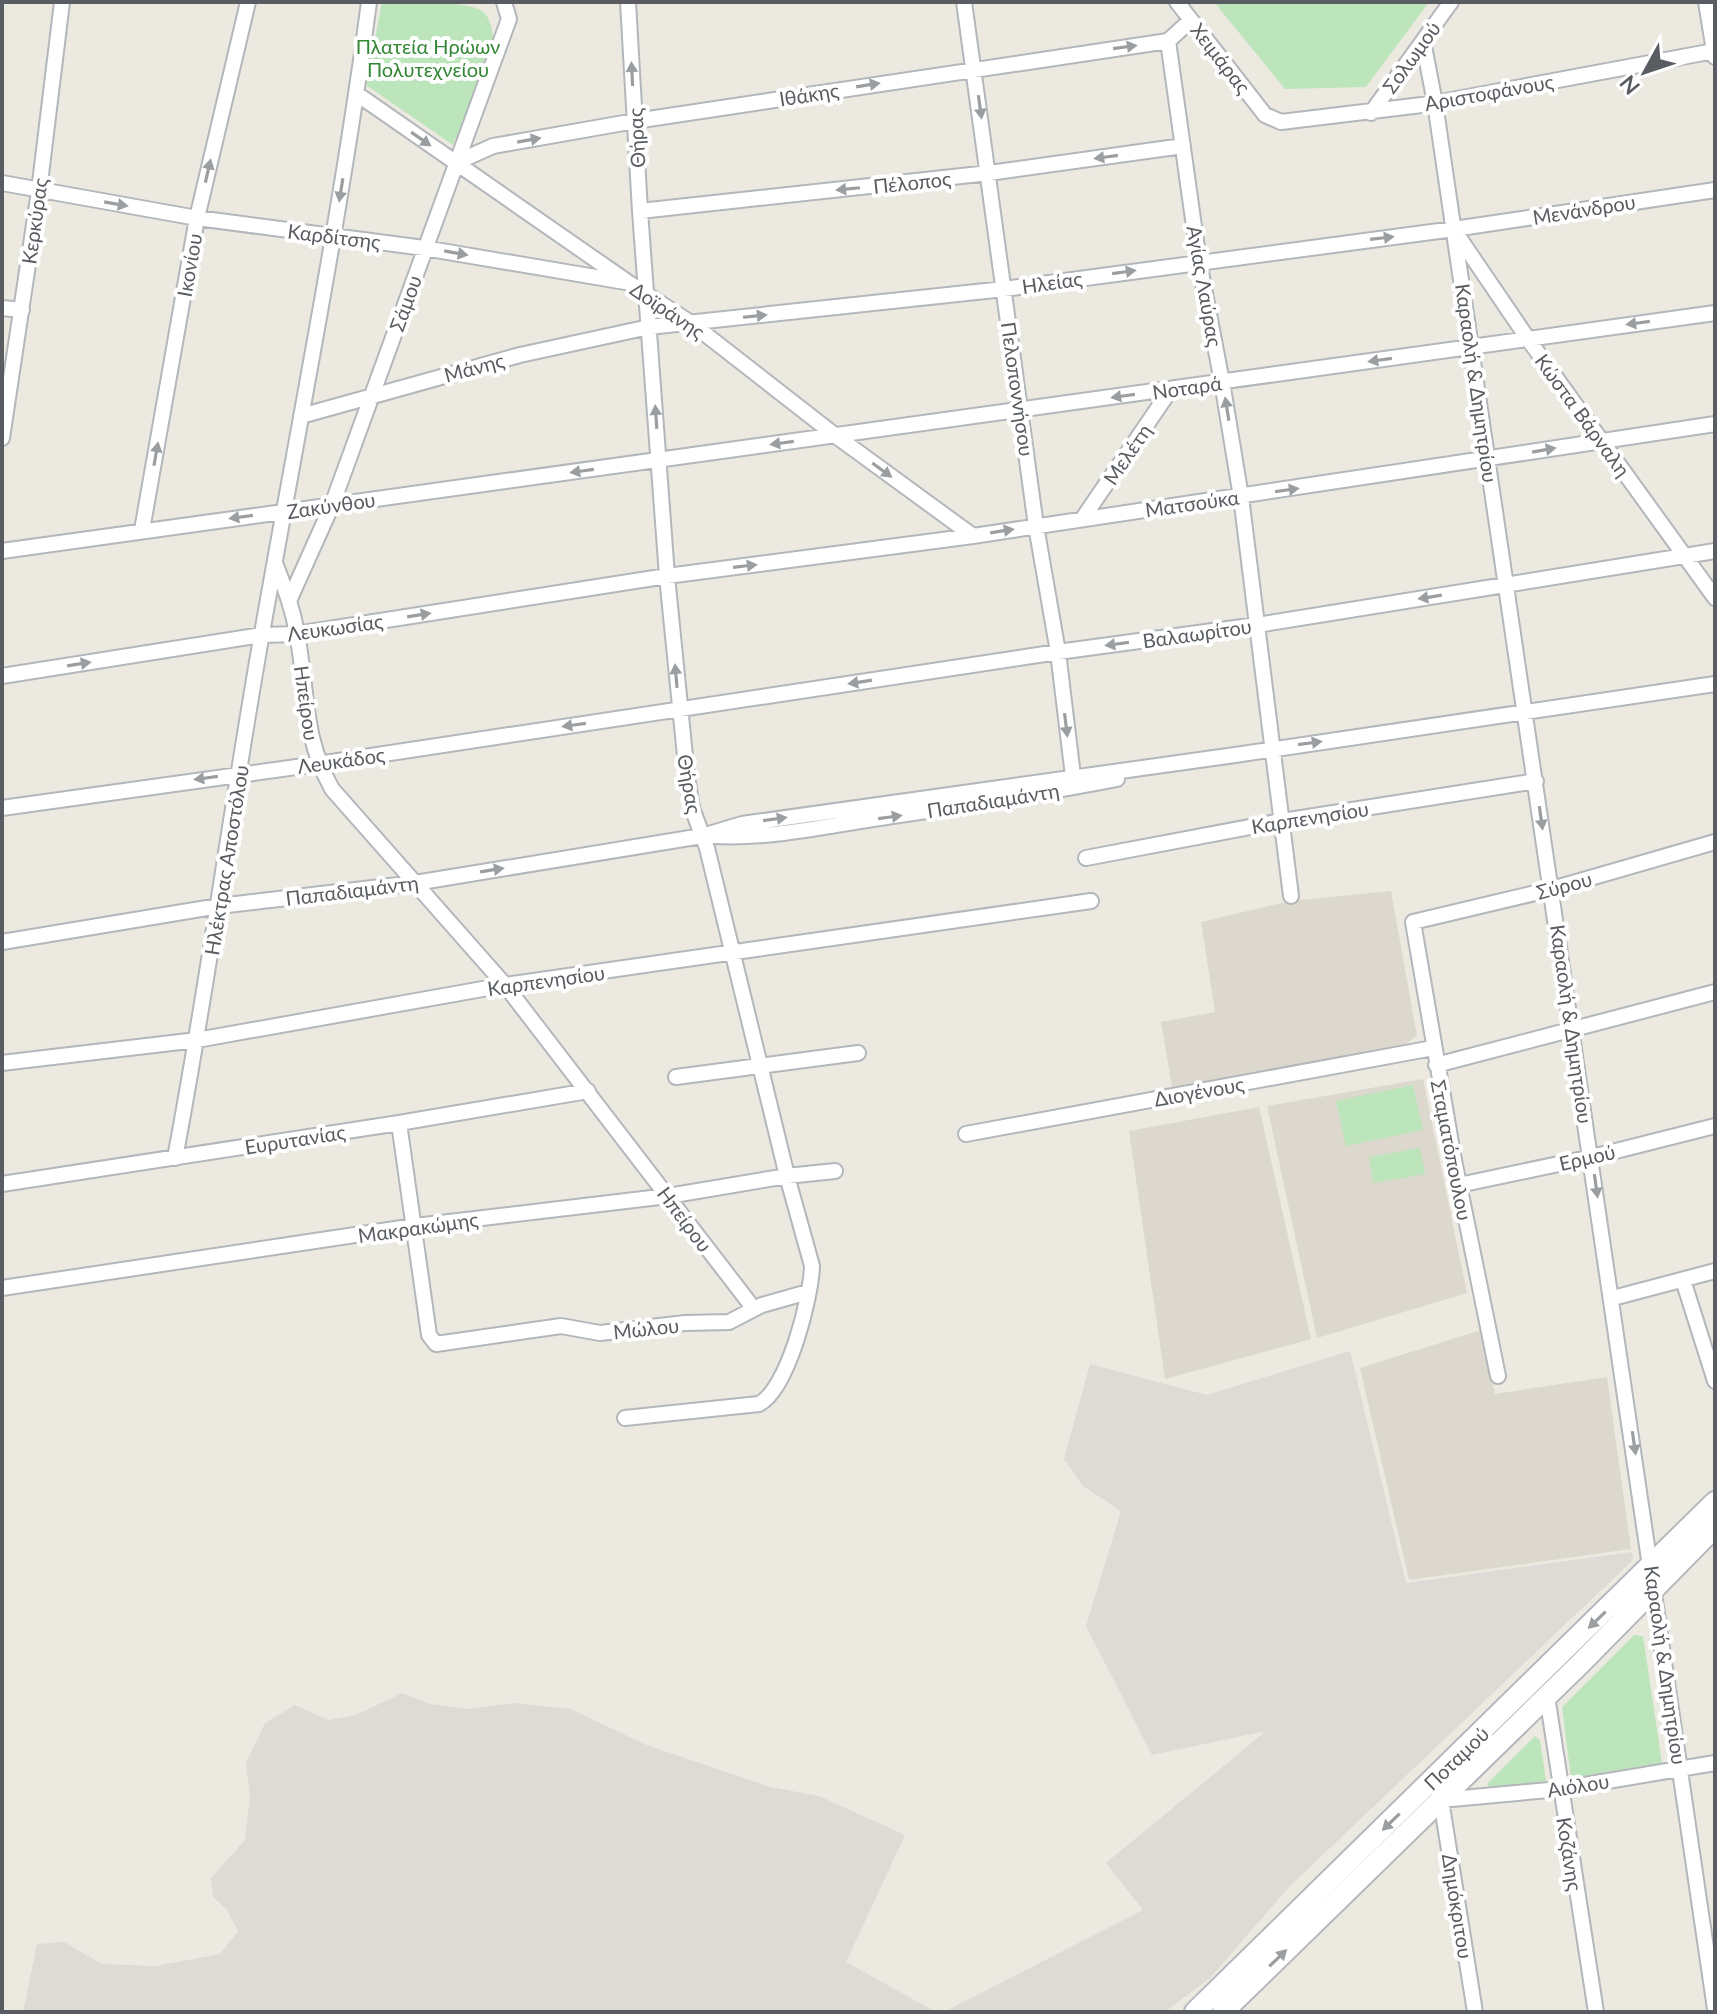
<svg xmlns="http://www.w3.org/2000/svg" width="1717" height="2014" viewBox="0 0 1717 2014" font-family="Lato,sans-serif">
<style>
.industrial{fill:#dddbd5}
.education{fill:#dcd8ce}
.green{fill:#bce5bb}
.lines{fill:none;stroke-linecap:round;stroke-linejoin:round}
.street-casing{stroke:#b3b7bb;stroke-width:18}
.secondary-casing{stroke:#b4b8bd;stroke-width:24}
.street{stroke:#fff;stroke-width:14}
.secondary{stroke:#fff;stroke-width:20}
.oneway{fill:#9b9ea0}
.labels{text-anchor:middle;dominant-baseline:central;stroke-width:8;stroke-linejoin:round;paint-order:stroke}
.park-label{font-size:20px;fill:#338635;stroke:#fff}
.street-label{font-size:20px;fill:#595d61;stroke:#fff}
</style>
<rect width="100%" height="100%" fill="#ece9e0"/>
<path class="industrial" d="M1350,1351L1406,1583L1632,1552L1633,1560L1289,1887L1210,1978L1165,2012H944L1143,1910L1106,1863L1266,1731L1152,1755L1086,1626L1121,1511L1083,1486L1064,1459L1090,1364L1207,1395Z
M402,1693L430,1704L467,1709L513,1703L571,1709L644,1744L770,1787L819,1796L905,1835L846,1962L936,2012H23L37,1944L64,1942L102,1964L155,1966L220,1954L238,1931L227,1910L213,1897L211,1878L245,1840L250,1796L246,1763L265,1723L295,1705L328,1720L356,1715Z"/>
<path class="education" d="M1391,891L1417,1036L1404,1045L1172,1087L1161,1022L1215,1012L1201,922L1290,901Z
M1423,1079L1467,1293L1317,1338L1267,1106Z
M1259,1107L1311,1339L1165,1379L1129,1131Z
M1481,1330L1495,1394L1607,1377L1631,1549L1409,1580L1360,1368Z"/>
<path class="green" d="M382,2C405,2 464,0 482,11C491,17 494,35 493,46L453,145L366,85Z
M1214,2H1429L1366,87L1285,89Z
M1413,1085L1423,1130L1346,1146L1336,1101Z
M1420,1148L1425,1174L1373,1183L1369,1157Z
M1634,1635L1643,1636L1662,1763L1571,1778L1562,1707Z
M1535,1736L1540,1740L1546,1781L1491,1789L1487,1784Z"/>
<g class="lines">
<defs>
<path id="street" d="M964,2L1036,526L1058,652L1073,776
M1177,2L1265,115L1281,122L1430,104L1714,51
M1706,2L1715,57
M1191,20L1168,41L1199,262L1222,382L1241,497L1291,896
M1423,41L1435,103C1529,738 1623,1373 1715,2009
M357,94L629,283L691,323L836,436L973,536
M1371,113L1451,2
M455,163L493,146L635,121L1168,41
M2,183L197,218L424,248L625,282
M640,211L989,173L1183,146
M1456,233L1528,339L1715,598
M2,308L22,310
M301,416L520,355L649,327L1004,289L1454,229L1715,190
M2,438L39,191L62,2
M1083,518L1171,389
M142,530L197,218L248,2
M2,551L1715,313
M275,563C284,586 293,609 297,634C308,692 302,735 332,789L505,985L754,1309
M289,601L332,505L509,19L504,2
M2,676L261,635L297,634L667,576L973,536L1715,424
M2,808L318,764L1058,652L1257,625L1715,551
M714,836C767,839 821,827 873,819C955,807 1036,795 1117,779
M1086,858L1276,822L1536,781
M2,942L219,906L415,883L702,836L742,824L1235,755L1715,684
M2,1063L197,1040L505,985L1091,901
M1436,1065L1715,992
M676,1077L858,1053
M399,1123L429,1335L436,1344L561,1326L600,1333L685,1323L729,1322L762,1305L808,1292
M966,1134L1433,1048
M175,1158C208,984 231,808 262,633C299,423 341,214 369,2
M2,1184L399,1123L588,1091
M1459,1185L1592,1157L1715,1126
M1683,1280L1715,1381
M2,1288L415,1226L668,1196L787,1176L835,1171
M1613,1298L1715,1271
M1498,1376L1454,1160L1413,922L1552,889L1715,842
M625,1418L759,1404C788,1389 811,1298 812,1266L787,1176L707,848L692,808L687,776L667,576L640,211L628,2
M1547,1696L1596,2012
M1475,2012L1441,1800L1560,1789L1715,1763"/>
<path id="secondary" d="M1195,2012L1715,1502
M1223,2012L1581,1663L1715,1527"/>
</defs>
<use href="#street" class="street-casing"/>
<use href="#secondary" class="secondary-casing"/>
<use href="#street" class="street"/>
<use href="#secondary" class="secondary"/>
</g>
<defs><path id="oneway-solid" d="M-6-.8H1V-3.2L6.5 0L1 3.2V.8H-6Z" transform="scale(2)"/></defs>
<g class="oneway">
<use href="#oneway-solid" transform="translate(1125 47) rotate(-8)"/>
<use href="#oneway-solid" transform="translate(632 74) rotate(-93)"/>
<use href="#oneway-solid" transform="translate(868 85) rotate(-9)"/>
<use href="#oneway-solid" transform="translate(980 107) rotate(82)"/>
<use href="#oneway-solid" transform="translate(421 139) rotate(35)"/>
<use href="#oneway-solid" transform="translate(529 140) rotate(-10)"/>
<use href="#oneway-solid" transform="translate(1106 157) rotate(172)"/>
<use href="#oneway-solid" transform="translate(208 171) rotate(-77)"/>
<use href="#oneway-solid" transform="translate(848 189) rotate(174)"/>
<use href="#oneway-solid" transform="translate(341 190) rotate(99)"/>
<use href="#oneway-solid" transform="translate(116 204) rotate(10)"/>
<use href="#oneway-solid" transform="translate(1382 238) rotate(-7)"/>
<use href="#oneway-solid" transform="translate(456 253) rotate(10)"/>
<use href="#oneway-solid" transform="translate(1124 272) rotate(-8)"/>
<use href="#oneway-solid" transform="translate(755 316) rotate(-6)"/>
<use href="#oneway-solid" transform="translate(1638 323) rotate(172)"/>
<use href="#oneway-solid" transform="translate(1380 360) rotate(172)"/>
<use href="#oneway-solid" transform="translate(1123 396) rotate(172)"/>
<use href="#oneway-solid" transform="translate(1227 409) rotate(-99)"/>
<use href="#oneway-solid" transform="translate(656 417) rotate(-94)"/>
<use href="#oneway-solid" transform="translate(782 443) rotate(172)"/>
<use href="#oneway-solid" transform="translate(1544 450) rotate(-10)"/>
<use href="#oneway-solid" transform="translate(156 454) rotate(-80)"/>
<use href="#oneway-solid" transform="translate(882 470) rotate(36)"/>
<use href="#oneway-solid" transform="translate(582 471) rotate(172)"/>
<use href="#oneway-solid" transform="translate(1287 490) rotate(-8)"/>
<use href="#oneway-solid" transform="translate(241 517) rotate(172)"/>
<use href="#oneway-solid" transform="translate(1002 531) rotate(-9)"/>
<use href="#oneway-solid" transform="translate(745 566) rotate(-7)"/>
<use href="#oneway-solid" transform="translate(1430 597) rotate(171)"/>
<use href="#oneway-solid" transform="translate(419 615) rotate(-9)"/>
<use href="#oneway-solid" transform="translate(1117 644) rotate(172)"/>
<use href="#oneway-solid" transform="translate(79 664) rotate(-9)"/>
<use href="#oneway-solid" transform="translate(676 676) rotate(-95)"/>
<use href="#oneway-solid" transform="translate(860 682) rotate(171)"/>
<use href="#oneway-solid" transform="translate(574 725) rotate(172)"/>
<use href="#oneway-solid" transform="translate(1066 725) rotate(83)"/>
<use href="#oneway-solid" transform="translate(1310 743) rotate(-8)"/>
<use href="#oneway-solid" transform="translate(206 778) rotate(172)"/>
<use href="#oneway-solid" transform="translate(890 817) rotate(-8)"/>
<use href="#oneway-solid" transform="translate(1541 818) rotate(82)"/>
<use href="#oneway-solid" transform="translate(775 819) rotate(-8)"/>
<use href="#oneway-solid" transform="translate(492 870) rotate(-9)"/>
<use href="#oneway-solid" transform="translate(1596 1186) rotate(82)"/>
<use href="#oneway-solid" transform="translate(1634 1443) rotate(82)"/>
<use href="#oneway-solid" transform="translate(1597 1620) rotate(136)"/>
<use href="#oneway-solid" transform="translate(1391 1822) rotate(136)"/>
<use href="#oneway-solid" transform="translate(1278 1958) rotate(-44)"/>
</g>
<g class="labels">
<g class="park-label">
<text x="428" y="46">Πλατεία Ηρώων<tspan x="428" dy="23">Πολυτεχνείου</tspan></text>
</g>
<g class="street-label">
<text transform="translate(1411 57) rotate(-54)">Σολωμού</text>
<text transform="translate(1221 58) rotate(52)">Χειμάρας</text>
<text transform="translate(1489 92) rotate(-10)">Αριστοφάνους</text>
<text transform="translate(809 94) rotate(-9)">Ιθάκης</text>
<text transform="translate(636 138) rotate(-93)">Θήρας</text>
<text transform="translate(912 182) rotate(-6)">Πέλοπος</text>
<text transform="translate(1584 209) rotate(-9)">Μενάνδρου</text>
<text transform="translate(34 221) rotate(-82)">Κερκύρας</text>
<text transform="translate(334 236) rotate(7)">Καρδίτσης</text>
<text transform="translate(189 265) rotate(-80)">Ικονίου</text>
<text transform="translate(1052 282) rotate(-8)">Ηλείας</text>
<text transform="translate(1205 286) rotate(80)">Αγίας Λαύρας</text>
<text transform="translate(405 303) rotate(-70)">Σάμου</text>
<text transform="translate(668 310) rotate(34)">Δοϊράνης</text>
<text transform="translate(474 367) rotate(-15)">Μάνης</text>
<text transform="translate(1477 383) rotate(82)">Καραολή &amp; Δημητρίου</text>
<text transform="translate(1187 387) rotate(-8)">Νοταρά</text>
<text transform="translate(1018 389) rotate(82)">Πελοποννήσου</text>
<text transform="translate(1583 415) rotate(54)">Κώστα Βάρναλη</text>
<text transform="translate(1127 454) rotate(-56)">Μελέτη</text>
<text transform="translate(1192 503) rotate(-8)">Ματσούκα</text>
<text transform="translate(331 505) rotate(-8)">Ζακύνθου</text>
<text transform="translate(335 627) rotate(-8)">Λευκωσίας</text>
<text transform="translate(1197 633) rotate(-8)">Βαλαωρίτου</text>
<text transform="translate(307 703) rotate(82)">Ηπείρου</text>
<text transform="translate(341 760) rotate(-8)">Λeυκάδος</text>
<text transform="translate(690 784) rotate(80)">Θήρας</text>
<text transform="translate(993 800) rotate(-9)">Παπαδιαμάντη</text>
<text transform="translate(1310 817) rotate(-9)">Καρπενησίου</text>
<text transform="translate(226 860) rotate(-81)">Ηλέκτρας Αποστόλου</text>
<text transform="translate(1564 885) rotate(-15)">Σύρου</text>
<text transform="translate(352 890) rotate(-7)">Παπαδιαμάντη</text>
<text transform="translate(546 980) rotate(-8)">Καρπενησίου</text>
<text transform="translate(1572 1024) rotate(82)">Καραολή &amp; Δημητρίου</text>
<text transform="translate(1199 1091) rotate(-10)">Διογένους</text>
<text transform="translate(295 1139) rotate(-9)">Ευρυτανίας</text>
<text transform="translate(1452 1150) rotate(79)">Σταματόπουλου</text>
<text transform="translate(1587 1157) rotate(-13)">Ερμού</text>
<text transform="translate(685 1219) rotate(53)">Ηπείρου</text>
<text transform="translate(418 1227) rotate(-8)">Μακρακώμης</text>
<text transform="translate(646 1328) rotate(-6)">Μώλου</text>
<text transform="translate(1666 1665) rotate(82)">Καραολή &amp; Δημητρίου</text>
<text transform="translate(1456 1758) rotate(-44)">Ποταμού</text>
<text transform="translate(1578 1785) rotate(-9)">Αιόλου</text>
<text transform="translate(1570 1854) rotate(81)">Κοζάνης</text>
<text transform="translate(1458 1906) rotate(81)">Δημόκριτου</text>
</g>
</g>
<rect width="1717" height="2014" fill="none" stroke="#595d61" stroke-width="8"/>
<g transform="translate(1645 72) rotate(230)" stroke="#ffffff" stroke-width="6" paint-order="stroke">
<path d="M0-6L14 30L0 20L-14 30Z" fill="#595d61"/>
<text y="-12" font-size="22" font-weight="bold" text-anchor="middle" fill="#595d61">N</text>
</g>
</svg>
